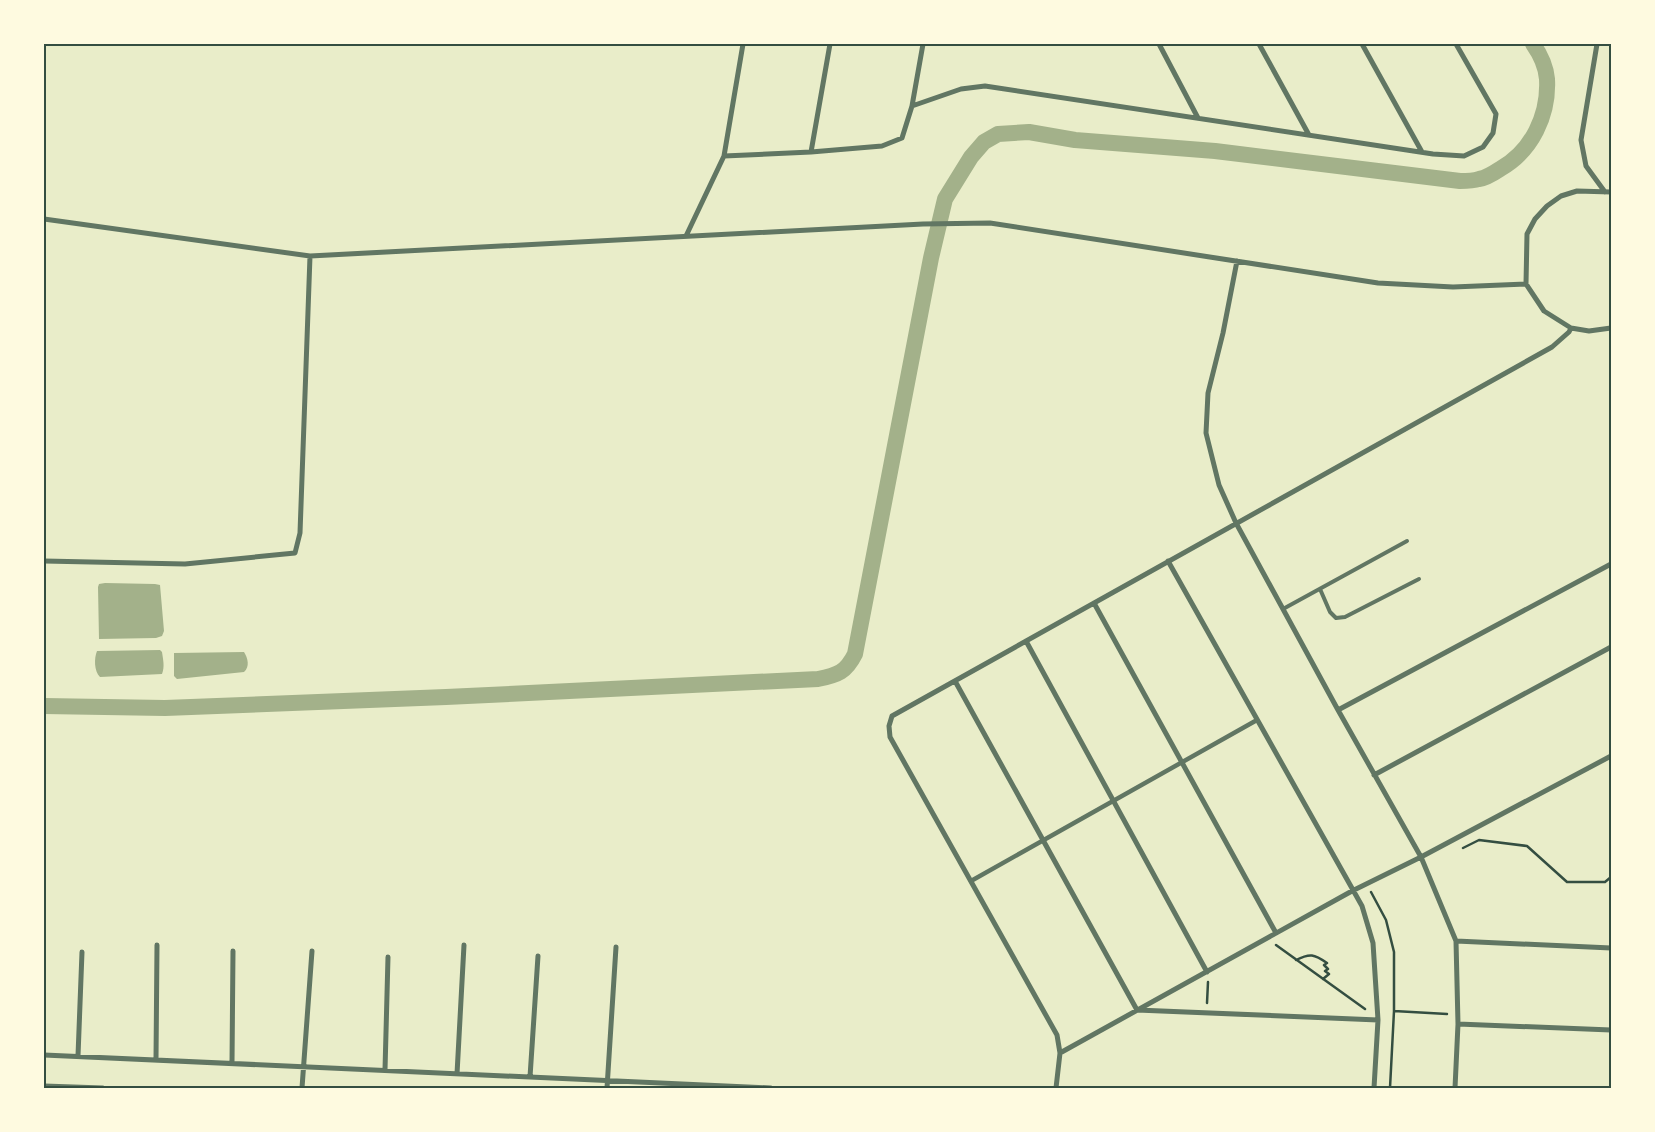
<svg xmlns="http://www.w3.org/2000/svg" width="1655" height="1132" viewBox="0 0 1655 1132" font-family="'Open Sans',sans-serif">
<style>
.water{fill:#a3b18a}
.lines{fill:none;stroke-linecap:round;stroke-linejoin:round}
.canal{stroke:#a3b18a;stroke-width:16}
.path{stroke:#344e41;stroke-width:2.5}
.service{stroke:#617663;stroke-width:4}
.pedestrian{stroke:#617663;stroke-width:4.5}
.minor{stroke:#617663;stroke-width:5}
.neatline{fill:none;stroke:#344e41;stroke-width:2}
</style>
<rect width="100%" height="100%" fill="#e9edc9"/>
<path class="water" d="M105,583L155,584L160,585L164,631L162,636L156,638L99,639L98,587L99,584Z
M160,650L162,652C163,659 165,667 162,674L100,677C94,671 94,658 97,651Z
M244,652C248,658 250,667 244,672L177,679L174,676V653Z"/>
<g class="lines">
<path class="canal" d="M44,706L165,708L446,697L818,679C838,675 846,672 855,654L931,258L945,199L971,157L984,142L998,134L1029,132L1075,140L1215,151L1460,181C1466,181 1473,181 1479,179C1486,178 1494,173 1500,169C1532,151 1549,115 1547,79C1546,67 1540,54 1533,44"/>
<path class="path" d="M1463,848L1479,840L1527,846L1567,882H1605L1611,877
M1371,892L1386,920L1394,952V1011L1390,1088
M1276,945L1365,1009
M1296,960C1310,953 1314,954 1327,963L1324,965L1328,969L1325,971L1329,974L1323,979
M1207,1003L1208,982
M1394,1011L1447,1014"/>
<path class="service" d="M1320,589L1330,612L1336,618L1345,617L1419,579
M1283,609L1407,541"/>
<path class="pedestrian" d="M971,881L1257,720"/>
<path class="minor" d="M1159,44L1198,118
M1259,44L1309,135
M1362,44L1422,152
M1597,44L1581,140L1586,166L1605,192
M912,106L961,89L985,86L1433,154L1464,156L1483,147L1493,133L1496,114L1456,44
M811,152L830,44
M724,156L811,152L882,146L902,138L912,106L923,44
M1611,192L1577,191L1561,196L1547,206L1535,219L1527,234L1526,284L1544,311L1571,328L1589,331L1611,328
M44,219L310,256L923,224L990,223L1378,283L1453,287L1526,284
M686,236L724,156L743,44
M1237,261L1223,333L1208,393L1206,433L1219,485L1236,523L1338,710L1421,857L1456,941L1458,1024L1455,1088
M44,561L185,564L295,553L300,533L310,256
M1168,561L1362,906L1373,943L1378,1020L1374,1088
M1094,603L1276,933
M1026,641L1207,972
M955,681L1137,1010L1378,1020
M1338,710L1611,564
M1374,775L1611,647
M1456,941L1611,948
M1458,1024L1611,1030
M1060,1053L1352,891L1421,857L1611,756
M44,1055L771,1088
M78,1056L82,952
M156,1060L157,945
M232,1063L233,951
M385,1070L388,957
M457,1074L464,945
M530,1077L538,956
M44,1086L103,1088
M302,1088L312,951
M607,1088L616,947
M1056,1088L1060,1053L1057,1035L890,737L889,726L892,716L1552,347L1569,332L1571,328"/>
</g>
<rect width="1655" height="1132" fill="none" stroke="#fefae0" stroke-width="90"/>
<rect x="45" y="45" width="1565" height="1042" class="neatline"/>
</svg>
